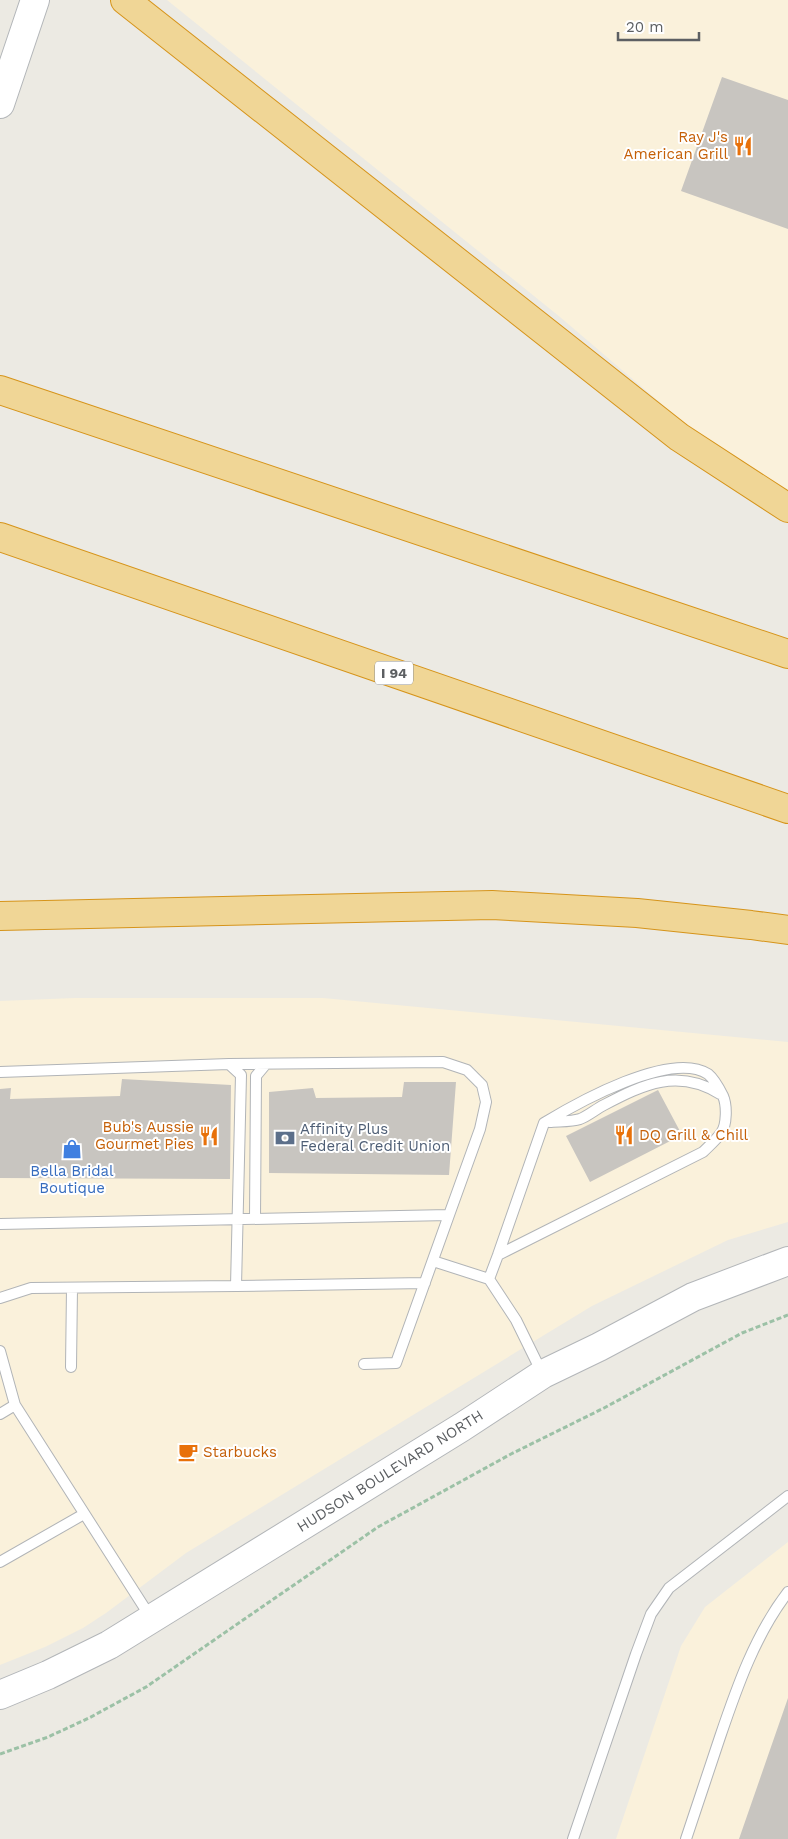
<svg xmlns="http://www.w3.org/2000/svg" width="788" height="1839" viewBox="0 0 788 1839" font-family="'Work Sans',sans-serif">
<style>
.commercial{fill:#faf1db}
.building{fill:#c8c5c0}
.lines{fill:none;stroke-linecap:round;stroke-linejoin:round}
.lane-casing{stroke:#b1b4b7;stroke-width:12}
.secondary-casing{stroke:#b3b6b9;stroke-width:30}
.highway-casing{stroke:#d6941a;stroke-width:30}
.path{stroke:#9cc1a6;stroke-width:3;stroke-dasharray:5 2.5;stroke-linecap:butt}
.lane{stroke:#fff;stroke-width:10}
.secondary{stroke:#fff;stroke-width:28}
.highway{stroke:#f0d696;stroke-width:28}
.labels{text-anchor:middle;dominant-baseline:central;stroke-width:4;stroke-linejoin:round;paint-order:stroke}
.shield{fill:#fff;stroke:#8d8f91;stroke-width:1}
.shield-label{font-size:14px;font-weight:bold;fill:#5c5f62}
.food-label{font-size:15px;fill:#c56008;stroke:#fff;text-anchor:end}
.service-label{font-size:15px;fill:#4e5e75;stroke:#fff;text-anchor:start}
.shop-label{font-size:15px;fill:#366cbe;stroke:#fff}
.street-label{font-size:15px;fill:#5c5f62;stroke:#fff}
</style>
<rect width="100%" height="100%" fill="#eceae3"/>
<path class="commercial" d="M167,0H788V497L691,429L560,317Z
M75,998H323L788,1042V1222L728,1240L592,1306L186,1553L106,1613L83,1628L45,1647L0,1665V1001Z
M788,1542V1839H616L681,1646L705,1607Z"/>
<path class="building" d="M722,77L788,100V229L681,191Z
M122,1079L231,1085L230,1179L0,1178V1089L11,1088L10,1099L120,1096Z
M404,1082H456L449,1175L269,1173V1092L313,1088L316,1098L402,1097Z
M658,1090L682,1135L590,1182L566,1136Z
M788,1698V1839H739Z"/>
<g class="lines">
<defs>
<path id="lane" d="M229,1064L443,1062L467,1070L482,1085L486,1102L480,1129L449,1215
M0,1072L229,1064L241,1075L236,1286L31,1288L0,1298
M549,1122C559,1121 571,1122 580,1119C588,1116 596,1109 604,1105C644,1084 678,1068 720,1094
M255,1218L256,1076L266,1064
M0,1224L449,1215L396,1363L364,1364
M433,1261L489,1279L516,1320L542,1373
M489,1279L498,1255L544,1123C577,1103 671,1050 708,1074C713,1078 720,1090 723,1096C727,1105 727,1125 721,1133C716,1140 709,1146 703,1152L498,1255
M236,1286L425,1283
M0,1351L15,1405
M71,1367L72,1288
M0,1414L15,1405L151,1618
M0,1562L84,1514
M573,1839L636,1654L651,1614L669,1588L788,1496
M686,1839C697,1805 709,1771 720,1737C737,1687 755,1635 788,1592"/>
<path id="secondary" d="M0,104L35,0
M0,1695L48,1675L109,1645L462,1427L543,1374L599,1347L693,1297L788,1261"/>
<path id="highway" d="M125,0L679,437L788,508
M0,390L788,654
M0,537L788,809
M0,916L492,905L637,913L751,925L788,930"/>
</defs>
<use href="#lane" class="lane-casing"/>
<use href="#secondary" class="secondary-casing"/>
<use href="#highway" class="highway-casing"/>
<path class="path" d="M0,1754L48,1737L89,1718L146,1687L378,1527L511,1454L604,1408L742,1333L788,1315"/>
<use href="#lane" class="lane"/>
<use href="#secondary" class="secondary"/>
<use href="#highway" class="highway"/>
</g>
<defs>
<symbol id="restaurant-bare" viewBox="-9 -9 18 18"><path d="M-5-6h1v4h1v-4h1v4h1v-4h1v5L-1.5 .5V6h-2V.5L-5-1ZM5-6V6H3V1.5H1.5Q1.5-4 5-6Z" fill="#e8710a" stroke="#fff" stroke-width="2.5" paint-order="stroke"/></symbol>
<symbol id="bank-bare" viewBox="-9 -9 18 18"><path d="M-6-4H6V4H-6ZM0-2.3a2.3 2.3 0 1 0 0 4.6a2.3 2.3 0 1 0 0-4.6Z" fill="#5c6f8a" stroke="#fff" stroke-width="2.5" paint-order="stroke"/></symbol>
<symbol id="shop-bare" viewBox="-9 -9 18 18"><path d="M-5-2.5h2.3a2.7 3.5 0 0 1 5.4 0H5L5.5 6h-11ZM-1.5-2.5h3a1.5 2.3 0 0 0-3 0Z" fill="#3f7fe0" stroke="#fff" stroke-width="2.5" paint-order="stroke"/></symbol>
<symbol id="cafe-bare" viewBox="-9 -9 18 18"><path d="M-5.5-4.5H6V0H3Q3 3.5 0 3.5H-2.5Q-5.5 3.5-5.5 0ZM3-3.2v2h1.7v-2ZM-6 4.5H4V6H-6Z" fill="#e8710a" stroke="#fff" stroke-width="2.5" paint-order="stroke"/></symbol>
</defs>
<g fill-rule="evenodd">
<use href="#restaurant-bare" x="729" y="132" width="28" height="28"/>
<use href="#restaurant-bare" x="610" y="1121" width="28" height="28"/>
<use href="#restaurant-bare" x="195" y="1122" width="28" height="28"/>
<use href="#bank-bare" x="271" y="1124" width="28" height="28"/>
<use href="#shop-bare" x="58" y="1135" width="28" height="28"/>
<use href="#cafe-bare" x="174" y="1438" width="28" height="28"/>
</g>
<g class="labels">
<rect class="shield" x="375" y="661.5" width="38" height="23" rx="4"/>
<g class="shield-label">
<text x="394" y="673">I 94</text>
</g>
<g class="food-label">
<text x="728" y="137">Ray J's<tspan x="728" dy="17">American Grill</tspan></text>
<text x="194" y="1127">Bub's Aussie<tspan x="194" dy="17">Gourmet Pies</tspan></text>
<text x="639" y="1135" text-anchor="start">DQ Grill &amp; Chill</text>
<text x="203" y="1452" text-anchor="start">Starbucks</text>
</g>
<g class="service-label">
<text x="300" y="1129">Affinity Plus<tspan x="300" dy="17">Federal Credit Union</tspan></text>
</g>
<g class="shop-label">
<text x="72" y="1171">Bella Bridal<tspan x="72" dy="17">Boutique</tspan></text>
</g>
<g class="street-label">
<text transform="translate(390 1471) rotate(-32)">HUDSON BOULEVARD NORTH</text>
</g>
</g>
<path d="M618 32v8h81v-8" fill="none" stroke="#5c5f62" stroke-width="2.5"/>
<text x="626" y="32" font-size="15" fill="#5c5f62" stroke="#ffffff" stroke-width="4" paint-order="stroke">20 m</text>
</svg>
